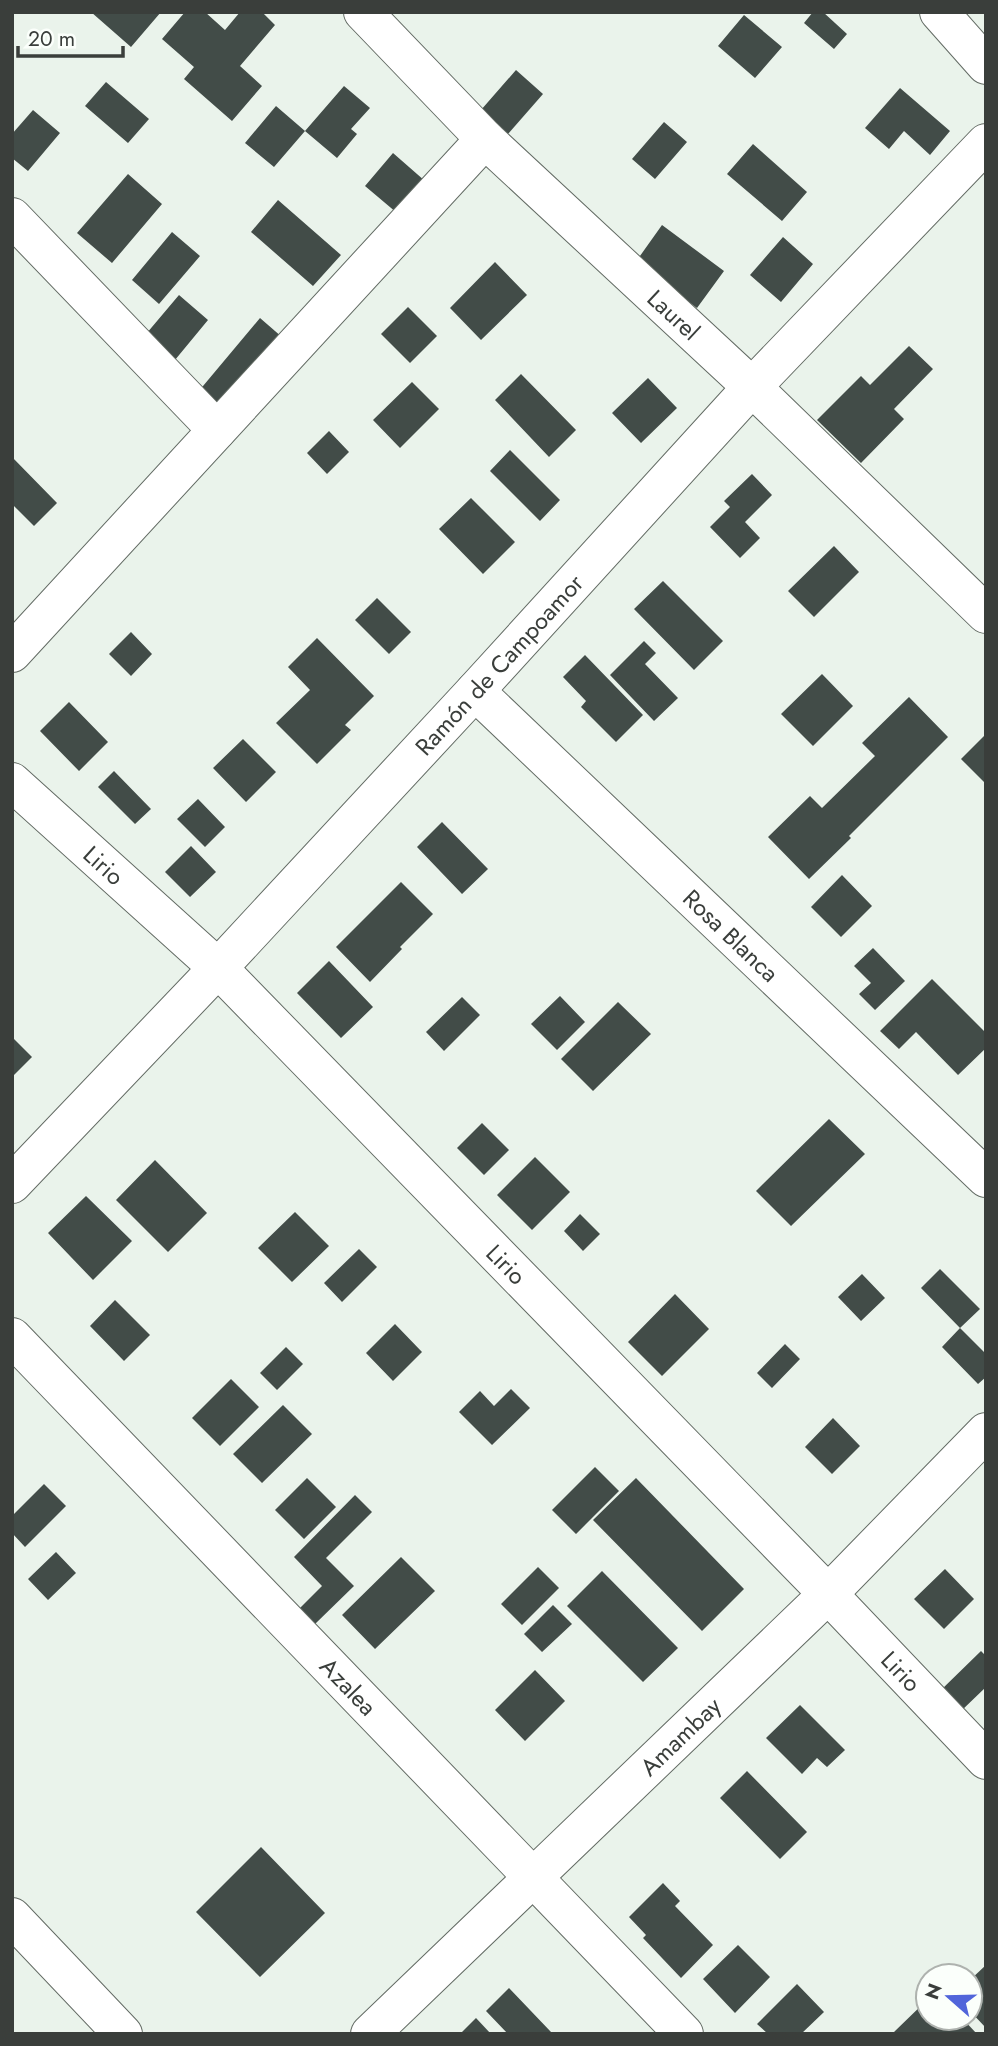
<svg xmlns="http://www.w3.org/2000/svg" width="998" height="2046" viewBox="0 0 998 2046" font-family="Jost,sans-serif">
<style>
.building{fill:#424c48}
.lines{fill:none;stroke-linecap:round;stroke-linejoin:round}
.street-casing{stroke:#636b64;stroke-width:40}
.street{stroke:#fff;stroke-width:38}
.labels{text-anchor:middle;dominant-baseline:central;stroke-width:7;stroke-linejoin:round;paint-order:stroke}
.street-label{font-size:24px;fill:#3a3e3b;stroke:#fbfffb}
</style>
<rect width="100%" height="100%" fill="#eaf3eb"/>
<path class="building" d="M91,12H161L131,47Z
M185,12H205L225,30L240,12H262L275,25L240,66L262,86L232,121L184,79L194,67L162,39Z
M813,12H823L847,34L834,49L804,23Z
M744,15L782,47L755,78L718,46Z
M516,70L543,94L508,134L481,110Z
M106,82L149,119L128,143L85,106Z
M344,86L370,108L351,129L357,134L337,158L305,131L274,167L245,143L276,106L305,131Z
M900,88L950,131L930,155L904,131L889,149L865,128Z
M33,110L60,133L28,171L12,158V134Z
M664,122L687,142L655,179L632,159Z
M753,144L807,192L782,221L727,174Z
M393,153L425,181L397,213L365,186Z
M128,174L162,204L112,263L77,233Z
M278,200L341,255L313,286L251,232Z
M662,225L724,271L697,308L635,263Z
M172,232L200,256L159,304L132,280Z
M783,237L813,264L781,302L750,275Z
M495,262L527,295L481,340L450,308Z
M179,295L208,320L170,366L141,340Z
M408,307L437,336L410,363L381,334Z
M260,318L290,344L227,417L198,392Z
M909,346L933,369L894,409L904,419L861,463L817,420L861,376L870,385Z
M521,374L576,430L549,457L495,400Z
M648,378L677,408L641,443L612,413Z
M412,382L439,409L400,448L373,420Z
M329,431L349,452L327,474L307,453Z
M510,450L560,500L540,521L490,471Z
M12,457L57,503L34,526L12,504Z
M752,474L772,495L745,522L760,538L740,558L710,527L730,507L724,501Z
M471,498L515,542L483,574L439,529Z
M834,546L859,572L814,617L788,591Z
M663,581L723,641L694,670L634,609Z
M377,598L411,632L389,654L355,620Z
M131,632L152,654L131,676L109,654Z
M317,638L374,696L345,725L351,730L317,764L276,723L310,690L288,667Z
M644,641L656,653L645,664L678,698L654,721L610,675Z
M585,655L643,715L616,742L581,707L586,701L563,677Z
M822,674L853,706L813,746L781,714Z
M909,697L948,737L849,836L851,838L809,879L768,837L810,796L822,808L875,756L862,743Z
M69,702L108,742L79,771L40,731Z
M986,734V784L961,759Z
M243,739L276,772L246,802L213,768Z
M114,771L151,809L135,824L98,787Z
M198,799L225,827L205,847L177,819Z
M442,822L488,869L462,894L417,847Z
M191,846L216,872L190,897L165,872Z
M842,875L872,906L841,937L811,907Z
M401,882L433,914L400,947L402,949L370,982L336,947Z
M873,948L905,981L875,1010L859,994L871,983L854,966Z
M329,961L373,1007L341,1038L297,993Z
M932,979L986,1033V1048L958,1075L916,1032L899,1049L880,1031Z
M560,996L585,1022L557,1050L531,1024Z
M462,997L480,1015L444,1051L426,1032Z
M618,1002L651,1034L593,1091L561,1059Z
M12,1037L32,1057L12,1077Z
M829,1119L865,1154L791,1226L756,1191Z
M482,1123L509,1150L484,1175L457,1148Z
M535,1157L570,1192L532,1230L497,1195Z
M155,1160L207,1213L168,1252L116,1200Z
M86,1196L132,1241L93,1280L48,1233Z
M295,1212L329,1246L292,1282L258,1248Z
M580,1214L600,1234L583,1251L564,1231Z
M359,1249L377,1267L342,1302L324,1283Z
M940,1269L980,1309L960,1328L921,1288Z
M862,1274L885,1298L861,1321L838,1297Z
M675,1294L709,1329L662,1376L628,1342Z
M115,1300L150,1335L124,1361L90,1326Z
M395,1324L422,1352L393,1381L366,1353Z
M960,1328L986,1354V1377L978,1384L942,1347Z
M785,1344L800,1359L772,1388L757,1373Z
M286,1347L303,1364L277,1390L260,1373Z
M231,1379L259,1407L220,1446L192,1418Z
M511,1389L530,1408L492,1445L459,1412L480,1391L494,1406Z
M283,1405L312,1434L262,1483L233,1454Z
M833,1418L860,1446L832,1474L805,1447Z
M595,1467L619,1491L576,1534L552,1510Z
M307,1478L336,1507L304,1539L275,1510Z
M636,1478L744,1589L702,1631L593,1520Z
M44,1484L66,1506L25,1547L12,1533V1516Z
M355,1495L372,1512L326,1558L354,1586L315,1624L299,1609L322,1586L294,1557Z
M56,1552L76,1573L48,1600L28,1579Z
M401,1557L435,1591L375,1649L342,1615Z
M538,1567L559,1588L522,1625L501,1604Z
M945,1569L974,1599L944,1629L914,1599Z
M602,1571L678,1648L643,1682L567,1606Z
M553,1605L572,1624L542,1652L524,1634Z
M981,1651L986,1656V1687L960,1712L940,1691Z
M535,1670L565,1701L525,1741L495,1710Z
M800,1705L845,1750L827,1767L817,1758L802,1774L766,1738Z
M747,1771L807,1832L780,1859L720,1798Z
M261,1847L325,1913L260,1977L196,1912Z
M663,1883L680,1901L675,1906L713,1945L681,1978L643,1938L646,1935L629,1917Z
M738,1945L770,1977L735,2013L703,1979Z
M986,1965V2028L970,2011V1980Z
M797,1984L824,2012L801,2034H768L757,2024Z
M509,1988L551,2032L550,2034H508L486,2011Z
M928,1999V2018H962L977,2034H896L894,2032Z
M476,2018L491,2034H460Z"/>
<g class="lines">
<defs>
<g id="street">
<path id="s1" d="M363,12L485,139L752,387L986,614"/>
<path d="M939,12L986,65"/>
<path d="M12,217L217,430"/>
<path d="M12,653L485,139"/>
<path id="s2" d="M475,691L986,1178"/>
<path id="s3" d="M12,782L218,968L828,1594L986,1760"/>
<path id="s4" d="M12,1184L218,968L475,691L752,387L986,143"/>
<path id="s5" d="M12,1337L684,2034"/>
<path d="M12,1917L123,2034"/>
<path id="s6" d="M370,2034L828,1594L986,1432"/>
</g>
</defs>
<use href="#street" class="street-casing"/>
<use href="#street" class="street"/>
</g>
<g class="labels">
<g class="street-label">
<text stroke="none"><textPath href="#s1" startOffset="434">Laurel</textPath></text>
<text stroke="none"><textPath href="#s4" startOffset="712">Ramón de Campoamor</textPath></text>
<text stroke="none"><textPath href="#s3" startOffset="124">Lirio</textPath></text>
<text stroke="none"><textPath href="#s2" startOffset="354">Rosa Blanca</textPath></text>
<text stroke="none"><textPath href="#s3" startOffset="691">Lirio</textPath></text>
<text stroke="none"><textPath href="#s3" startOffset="1258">Lirio</textPath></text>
<text stroke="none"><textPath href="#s5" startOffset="485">Azalea</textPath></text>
<text stroke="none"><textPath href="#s6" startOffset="430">Amambay</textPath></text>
</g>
</g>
<rect width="998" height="2046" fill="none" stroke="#3a3e3b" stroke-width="28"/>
<g transform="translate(949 1997) rotate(290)"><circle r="33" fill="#fbfffb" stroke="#aeb2ae" stroke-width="2"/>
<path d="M0-5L12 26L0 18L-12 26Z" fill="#5165da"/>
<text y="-10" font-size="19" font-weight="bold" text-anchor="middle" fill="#3a3e3b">N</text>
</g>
<path d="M18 46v10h105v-10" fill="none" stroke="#3a3e3b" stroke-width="3.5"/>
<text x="28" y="46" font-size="21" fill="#3a3e3b" stroke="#fbfffb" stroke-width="5" paint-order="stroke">20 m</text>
</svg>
